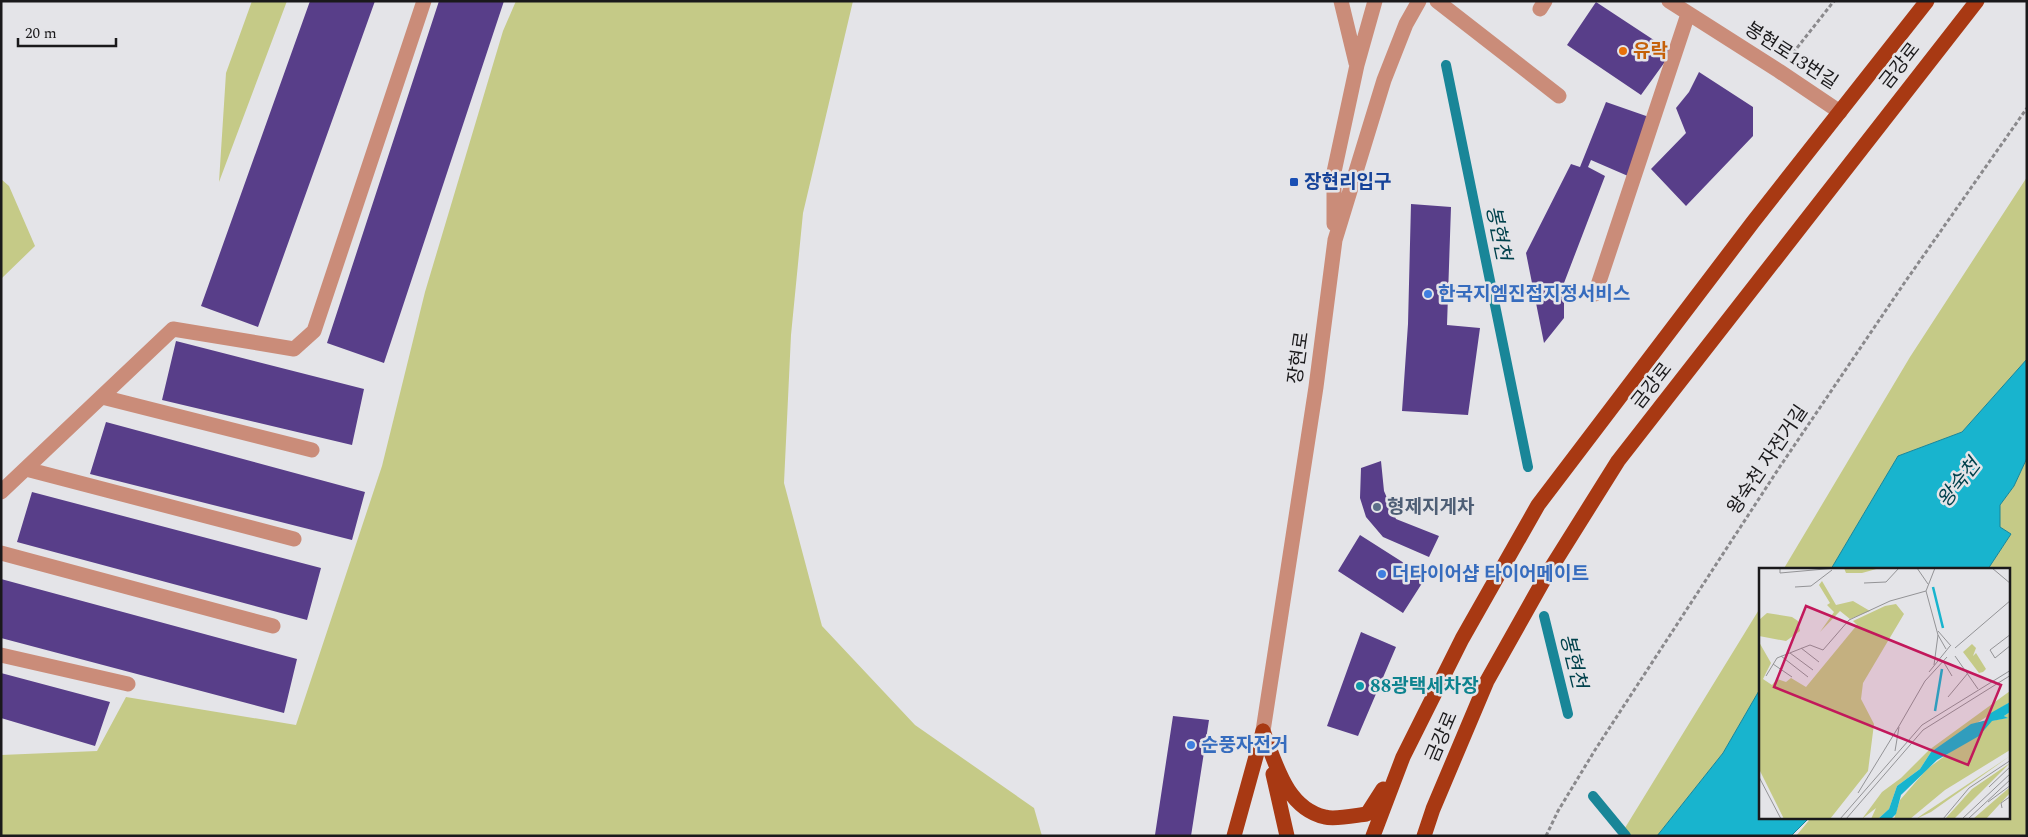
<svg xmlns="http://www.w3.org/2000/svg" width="2028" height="837" viewBox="0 0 2028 837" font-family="Spectral,'Noto Sans KR',serif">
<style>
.green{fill:#c5ca87}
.water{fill:#18b4ce;stroke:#198698}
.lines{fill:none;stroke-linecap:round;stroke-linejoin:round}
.stream{stroke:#198698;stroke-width:10}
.building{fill:#583e89}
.path{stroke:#8a898c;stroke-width:3;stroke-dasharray:4 2.5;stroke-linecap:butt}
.minor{stroke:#ca8c79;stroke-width:15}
.major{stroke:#a83913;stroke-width:15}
.food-dot{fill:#e8710a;stroke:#e4e4e8;stroke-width:2}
.transit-dot{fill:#1a4fb4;stroke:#e4e4e8;stroke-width:2}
.shop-dot{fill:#3f7fe0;stroke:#e4e4e8;stroke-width:2}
.service-dot{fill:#5c6f8a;stroke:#e4e4e8;stroke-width:2}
.culture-dot{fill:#0f9aa8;stroke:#e4e4e8;stroke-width:2}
.labels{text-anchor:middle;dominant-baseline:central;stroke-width:5;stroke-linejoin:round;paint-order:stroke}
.food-label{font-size:19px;font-weight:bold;fill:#c56008;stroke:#e4e4e8;text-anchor:start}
.street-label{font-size:19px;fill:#1a191b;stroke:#e4e4e8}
.transit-label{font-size:19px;font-weight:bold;fill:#164399;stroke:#e4e4e8;text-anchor:start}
.shop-label{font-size:19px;font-weight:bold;fill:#366cbe;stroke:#e4e4e8;text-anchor:start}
.service-label{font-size:19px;font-weight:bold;fill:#4e5e75;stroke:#e4e4e8;text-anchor:start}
.culture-label{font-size:19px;font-weight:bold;fill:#0d838f;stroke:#e4e4e8;text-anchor:start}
.water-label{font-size:20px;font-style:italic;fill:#00414c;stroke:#e4e4e8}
.inset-river{fill:none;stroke:#18b4ce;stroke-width:2.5}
.inset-road{fill:none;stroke:#939396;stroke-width:1}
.view{fill:#c2185b;fill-opacity:0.15;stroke:#c2185b;stroke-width:2.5}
.inset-edge{fill:none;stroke:#1a191b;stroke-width:2.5}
</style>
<rect width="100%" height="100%" fill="#e4e4e8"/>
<path class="green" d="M252,1H287L219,182L226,73Z
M516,1H853L803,213L791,335L784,483L822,626L915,725L1034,808L1042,836H1V755L97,751L126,697L296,725L382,466L425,292L503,31Z
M2027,177V359L1962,432L1898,456L1831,569L1783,570L1910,357Z
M1,179L9,186L35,246L1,279Z
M2027,458V836H1796L1811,818H2009V570L1988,569L2011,534L2000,527V505L2014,486Z
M1760,608V689L1723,753L1657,836H1620Z"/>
<path class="water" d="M2027,359V458L2014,486L2000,505V527L2011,534L1988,569H1831L1898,456L1962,432Z
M1760,689V818H1809L1791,836H1657L1723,753Z"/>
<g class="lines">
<path class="stream" d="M1446,65L1528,467
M1544,616L1568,714
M1593,796L1626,836"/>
</g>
<path class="building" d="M310,1H375L258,327L201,306Z
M439,1H504L384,363L327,343Z
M1596,2L1672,52L1641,95L1567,45Z
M1699,72L1753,107V136L1686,206L1651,169L1686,133L1676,108L1689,92Z
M1606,102L1649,117L1628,176L1591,160L1588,167L1605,176L1564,283V318L1544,343L1526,253L1571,164L1580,167Z
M1411,204L1451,207L1447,325L1480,328L1468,415L1402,411L1408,324Z
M176,341L364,389L352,445L162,400Z
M106,422L365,492L352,540L90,474Z
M1381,461L1384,491L1396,519L1439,536L1429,557L1383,537L1366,517L1360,498L1361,468Z
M32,492L321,568L307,620L17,542Z
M1360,535L1426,577L1403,613L1338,571Z
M1,579L297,659L284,713L1,638Z
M1361,632L1396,647L1358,736L1327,726Z
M1,673L110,702L95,746L1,718Z
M1173,716L1209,720L1191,836L1155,835Z"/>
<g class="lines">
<path class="path" d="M1793,53L1834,1
M1546,836L1558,811L1595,750L1779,468L1905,282L2027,108"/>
<path class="minor" d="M1341,1L1356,63
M1437,1L1559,96
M1669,1L1779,71L1840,112
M1540,9L1545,1
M1334,224V172L1357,65L1375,1
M1595,294L1688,14
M102,397L312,450
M26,469L294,539
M1,492L173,329L294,349L314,331L424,1
M1,553L273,626
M1,655L128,684
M1263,731L1316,387L1335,240L1384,80L1406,24L1419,1"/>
<path class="major" d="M1263,731C1276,764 1286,808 1325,817C1335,820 1357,815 1367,814L1383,789
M1273,774L1287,836
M1234,836L1263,731
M1373,836L1403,757L1462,639L1538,505L1753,222L1927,1
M1424,836L1433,809L1487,681L1546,576L1618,461L1977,1"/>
</g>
<circle class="food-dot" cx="1623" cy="51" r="5"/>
<rect class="transit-dot" x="1289" y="177" width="10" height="10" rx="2.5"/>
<g class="shop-dot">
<circle cx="1428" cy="294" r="5"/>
<circle cx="1382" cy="574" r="5"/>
<circle cx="1191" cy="745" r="5"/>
</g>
<circle class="service-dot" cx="1377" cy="507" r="5"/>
<circle class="culture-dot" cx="1360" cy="686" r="5"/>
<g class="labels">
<g class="food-label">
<text x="1633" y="51">유락</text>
</g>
<g class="street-label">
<text transform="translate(1791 56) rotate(33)">봉현로13번길</text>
<text transform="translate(1900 66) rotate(-52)">금강로</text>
<text transform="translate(1299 358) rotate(-82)">장현로</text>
<text transform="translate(1652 386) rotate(-52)">금강로</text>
<text transform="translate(1768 460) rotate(-56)">왕숙천 자전거길</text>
<text transform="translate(1442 737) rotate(-67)">금강로</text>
</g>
<g class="transit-label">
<text x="1304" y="182">장현리입구</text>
</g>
<g class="shop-label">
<text x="1438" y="294">한국지엠진접지정서비스</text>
<text x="1392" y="574">더타이어샵 타이어메이트</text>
<text x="1201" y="745">순풍자전거</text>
</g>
<g class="service-label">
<text x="1387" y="507">형제지게차</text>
</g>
<g class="culture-label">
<text x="1370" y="686">88광택세차장</text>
</g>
<g class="water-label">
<text transform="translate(1498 233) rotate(78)">봉현천</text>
<text transform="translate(1959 483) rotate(-52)">왕숙천</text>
<text transform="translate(1573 661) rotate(76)">봉현천</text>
</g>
</g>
<g transform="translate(1759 568)">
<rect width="251" height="251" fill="#e4e4e8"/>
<path d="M85,0H121L103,5H87ZM63,13L77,37L94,33L111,43L91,51L81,43L61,64L75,44L68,37L71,35L60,17ZM137,36L145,46L104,115L102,131L115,156L109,203L71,251H25L0,201V74L12,95L4,111L13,117L18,111L27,114L32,110L47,119L98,57L94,53L126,38ZM8,45L33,49L39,53L41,63L27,73L0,68V52ZM213,76L217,80L214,88L217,85L227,101L224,104L220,105L204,84ZM251,123V134L172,184L161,201L138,218L130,241L119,251H112L117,240L103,251L123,224L142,210L170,182ZM251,144V182L186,222L151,251H135L141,232L168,201L205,174L219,168L232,153L248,150L245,148ZM251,188L172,244L157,251L164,246ZM251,195L195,251H186L213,221ZM251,219V225L227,251H214Z" fill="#c5ca87"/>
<path d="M251,134V144L245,148L249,150L233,153L220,168L178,192L142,227L137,246L132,251H119L130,241L138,218L161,201L172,184L212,156L228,152L230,146Z" fill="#18b4ce"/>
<path class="inset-river" d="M174,19L184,60M176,143L183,101"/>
<path class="inset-road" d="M21,0V5L77,0M158,0L169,16M176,0L167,23L179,67L187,81M233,0L252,16M105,15L127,14L140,0M36,19L52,18L73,2M179,63L192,78M252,66L231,82L236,90L252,77M42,80L60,94M196,80L252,32M31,85L54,102M22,88L49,109M196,88L219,121M184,93L193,108M14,96L33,109M175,97L179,67M170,104L191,78M7,108L18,90L51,77L64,82L90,52L131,33L167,23M189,129L209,105M140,158L166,113L188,89M136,183L140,159M0,209L22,251M230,219L252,198M99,225L140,158M229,234L252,217M243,240L242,235L252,228M81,251L163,157L252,102M87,251L164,162L252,107M184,251L210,220L252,192M203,251L252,205M209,251L252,211"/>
<path class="view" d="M47,38L242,117L209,197L15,119Z"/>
<rect width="251" height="251" class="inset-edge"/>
</g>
<rect width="2028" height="837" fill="none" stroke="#1a191b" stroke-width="5"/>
<path d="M18 38v8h98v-8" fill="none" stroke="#1a191b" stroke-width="2.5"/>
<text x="25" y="38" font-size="15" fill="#1a191b" stroke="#e4e4e8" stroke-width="4" paint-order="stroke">20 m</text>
</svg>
